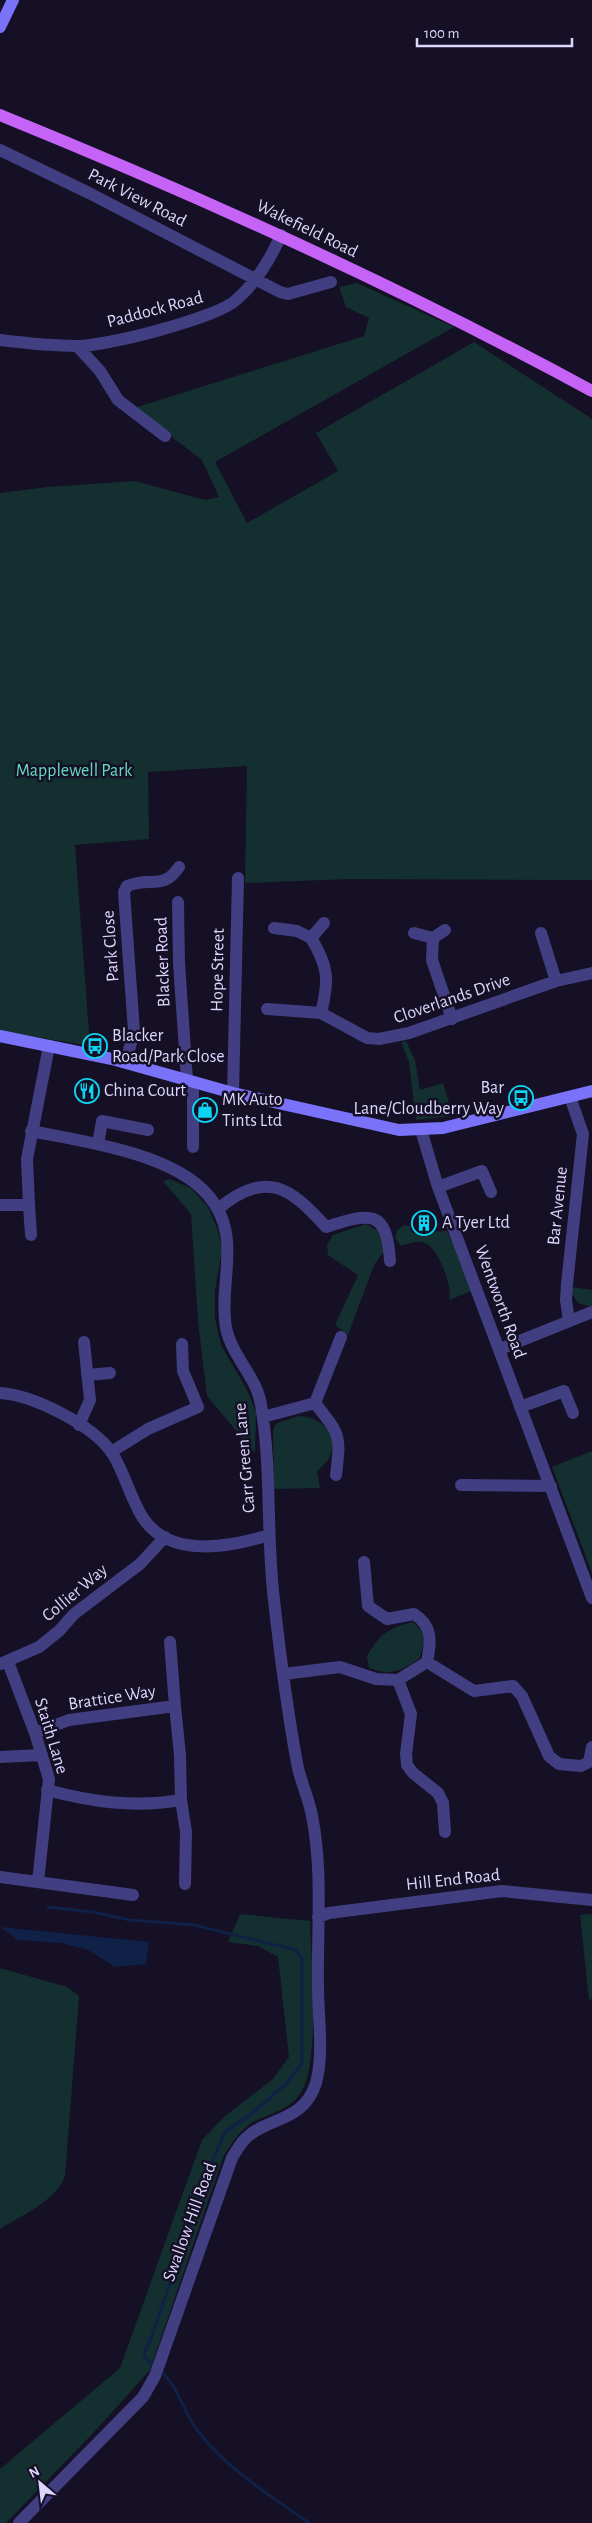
<svg xmlns="http://www.w3.org/2000/svg" width="592" height="2523" viewBox="0 0 592 2523" font-family="'Alegreya Sans',sans-serif">
<style>
.green{fill:#142f2f}
.water{fill:#0f2146}
.lines{fill:none;stroke-linecap:round;stroke-linejoin:round}
.stream{stroke:#0f2146;stroke-width:3}
.street{stroke:#423e82;stroke-width:12}
.secondary{stroke:#7a72f8;stroke-width:12}
.primary{stroke:#c563f7;stroke-width:12}
.labels{text-anchor:middle;dominant-baseline:central;stroke-width:5;stroke-linejoin:round;paint-order:stroke}
.street-label{font-size:18px;fill:#dcd6fd;stroke:#151025}
.park-label{font-size:18px;fill:#65dac1;stroke:#151025}
.poi-label{font-size:18px;fill:#dcd6fd;stroke:#151025;text-anchor:start}
</style>
<rect width="100%" height="100%" fill="#151025"/>
<path class="green" d="M357,283L454,327L215,462L247,523L338,471L316,433L474,342L592,419V880L349,879L245,883L247,766L148,772L149,839L75,845L90,1046L0,1031V493L48,487L135,481L205,500L219,497L202,460L134,408L364,336L369,318L346,307L339,287Z
M406,1041L415,1060L420,1090L443,1083L453,1116L416,1120L409,1062L401,1042Z
M169,1179L191,1188L208,1207L218,1230L222,1250L215,1290V1318L221,1345L247,1390L256,1412L255,1453L207,1396L198,1321L191,1214L163,1181Z
M366,1224L383,1234L386,1248L374,1265L348,1335L335,1325L358,1275L328,1255L327,1245L333,1235Z
M404,1225L410,1226L412,1233L447,1231L474,1290L449,1300C453,1288 439,1250 427,1244C419,1239 410,1243 401,1246L395,1238L397,1230Z
M571,1287L592,1290V1307L578,1303L572,1294Z
M299,1416C321,1417 339,1434 330,1456C328,1462 321,1467 317,1472L320,1488L274,1489L273,1429L277,1423Z
M592,1451V1573L552,1467Z
M412,1622C427,1632 425,1643 419,1659C400,1671 392,1676 369,1668L367,1656C380,1634 387,1629 412,1622Z
M240,1914L310,1921C311,1960 321,2065 300,2094C289,2110 271,2113 255,2121C241,2128 233,2142 224,2155L150,2370L98,2428L6,2523H0V2469L120,2368L202,2140L225,2116L273,2079L289,2057L278,1957L258,1946L228,1942Z
M592,1914V1999L589,2000L580,1915Z
M0,1968L67,1987L79,1996L65,2176C56,2201 22,2215 0,2229Z"/>
<path class="water" d="M0,1927L149,1942L146,1964L115,1967L88,1950L61,1943L18,1940Z"/>
<g class="lines">
<path class="stream" d="M48,1907L93,1912L130,1920L194,1925L296,1950L302,1959V2064L287,2083L251,2114L225,2132L206,2176L152,2336L144,2353L145,2358L156,2367
M160,2371C179,2386 182,2411 197,2430C227,2469 269,2495 309,2523"/>
<path class="street" d="M0,150L89,193L280,292L288,294L331,282
M0,340C25,343 51,346 76,346C104,347 217,318 236,300C257,282 270,260 281,235
M78,347L100,371L118,400L165,436
M178,902L179,963L187,1080
M274,928L297,931L311,938
M414,933L433,938L432,960L452,1019
M541,933L556,981
M433,938L445,930
M267,1009L321,1013L367,1038L379,1039L409,1033L556,981L592,973
M321,1013C329,981 329,967 311,938L324,923
M126,1062L134,1031L124,892L127,886C150,876 163,891 179,867
M193,1082V1147
M233,1093L238,878
M421,1130L438,1187L592,1598
M98,1144L102,1121L148,1130
M438,1187L482,1171L491,1192
M0,1205H29L27,1159L49,1046
M29,1205L31,1235
M218,1209C266,1169 290,1187 326,1227C370,1213 387,1208 390,1261
M569,1321L566,1300L567,1284L583,1134L570,1097
M500,1349L592,1312
M87,1375L110,1373
M0,1393C33,1395 93,1425 112,1453C125,1473 130,1498 143,1518C170,1559 231,1547 269,1535
M315,1403C340,1435 341,1434 336,1475
M520,1407L564,1391L573,1413
M263,1417L315,1403L341,1337
M79,1425L90,1400L84,1342
M111,1452L148,1429L198,1407L183,1371L182,1344
M461,1485L551,1486
M170,1642L175,1706
M8,1662L35,1733L49,1779L38,1882
M427,1662L474,1691L513,1686L522,1696L549,1756L559,1764L581,1766L589,1762L592,1747
M0,1664L39,1647L59,1631L74,1614L140,1564L165,1537
M284,1674L340,1667L376,1679L398,1680L427,1662C431,1642 433,1626 414,1614L387,1619L368,1606L364,1562
M398,1680L411,1714L406,1754L407,1765L413,1773L438,1793L443,1803L445,1832
M35,1733L69,1720L175,1706L180,1755L181,1800C134,1808 92,1802 47,1790
M0,1757L42,1755
M181,1800L186,1832L185,1884
M0,1877L133,1895
M318,1917L329,1913L502,1891L592,1900
M19,2523L143,2397L155,2376L232,2158C236,2151 241,2143 246,2138C268,2117 304,2122 316,2083C324,2053 318,2017 318,1986C317,1930 323,1870 312,1816C309,1798 300,1781 297,1763C287,1709 280,1654 274,1600C266,1536 272,1469 261,1405C257,1377 232,1357 226,1328C218,1280 244,1236 207,1194C171,1153 82,1141 31,1131"/>
<path class="secondary" d="M0,27L13,0
M0,1036L112,1059L233,1093L399,1130L443,1128L592,1091"/>
<path class="primary" d="M0,115C202,197 400,287 592,391"/>
</g>
<defs>
<symbol id="bus-ring" viewBox="-11 -11 22 22"><circle r="9.5" fill="#151025" stroke="#0cd5f3" stroke-width="1.5"/><path d="M-5-6H5V4H4V6H2V4H-2V6H-4V4H-5ZM-3.5-4V0h7V-4ZM-3.5 1.2v1.5H-2V1.2ZM2 1.2v1.5H3.5V1.2Z" fill="#0cd5f3"/></symbol>
<symbol id="restaurant-ring" viewBox="-11 -11 22 22"><circle r="9.5" fill="#151025" stroke="#0cd5f3" stroke-width="1.5"/><path d="M-5-6h1v4h1v-4h1v4h1v-4h1v5L-1.5 .5V6h-2V.5L-5-1ZM5-6V6H3V1.5H1.5Q1.5-4 5-6Z" fill="#0cd5f3"/></symbol>
<symbol id="shop-ring" viewBox="-11 -11 22 22"><circle r="9.5" fill="#151025" stroke="#0cd5f3" stroke-width="1.5"/><path d="M-5-2.5h2.3a2.7 3.5 0 0 1 5.4 0H5L5.5 6h-11ZM-1.5-2.5h3a1.5 2.3 0 0 0-3 0Z" fill="#0cd5f3"/></symbol>
<symbol id="building-ring" viewBox="-11 -11 22 22"><circle r="9.5" fill="#151025" stroke="#0cd5f3" stroke-width="1.5"/><path d="M-4-6H4V6H1V3H-1V6H-4ZM-2.5-4.3h1.7v1.8h-1.7ZM.8-4.3h1.7v1.8H.8ZM-2.5-1h1.7V.8h-1.7ZM.8-1h1.7V.8H.8Z" fill="#0cd5f3"/></symbol>
</defs>
<g fill-rule="evenodd">
<use href="#bus-ring" x="81" y="1032" width="28" height="28"/>
<use href="#restaurant-ring" x="73" y="1077" width="28" height="28"/>
<use href="#bus-ring" x="507" y="1084" width="28" height="28"/>
<use href="#shop-ring" x="191" y="1096" width="28" height="28"/>
<use href="#building-ring" x="410" y="1209" width="28" height="28"/>
</g>
<g class="labels">
<g class="street-label">
<text transform="translate(137 198) rotate(27)">Park View Road</text>
<text transform="translate(307 229) rotate(26)">Wakefield Road</text>
<text transform="translate(155 310) rotate(-15)">Paddock Road</text>
<text transform="translate(111 946) rotate(-94)">Park Close</text>
<text transform="translate(163 962) rotate(-92)">Blacker Road</text>
<text transform="translate(218 970) rotate(-89)">Hope Street</text>
<text transform="translate(452 999) rotate(-19)">Cloverlands Drive</text>
<text transform="translate(558 1206) rotate(-84)">Bar Avenue</text>
<text transform="translate(500 1302) rotate(70)">Wentworth Road</text>
<text transform="translate(245 1458) rotate(-95)">Carr Green Lane</text>
<text transform="translate(75 1593) rotate(-40)">Collier Way</text>
<text transform="translate(112 1698) rotate(-9)">Brattice Way</text>
<text transform="translate(51 1736) rotate(73)">Staith Lane</text>
<text transform="translate(453 1880) rotate(-6)">Hill End Road</text>
<text transform="translate(190 2222) rotate(-70)">Swallow Hill Road</text>
</g>
<g class="park-label">
<text x="74" y="771">Mapplewell Park</text>
</g>
<g class="poi-label">
<text x="112" y="1036">Blacker<tspan x="112" dy="21">Road/Park Close</tspan></text>
<text x="504" y="1088" text-anchor="end">Bar<tspan x="504" dy="21">Lane/Cloudberry Way</tspan></text>
<text x="104" y="1091">China Court</text>
<text x="222" y="1100">MK Auto<tspan x="222" dy="21">Tints Ltd</tspan></text>
<text x="442" y="1223">A Tyer Ltd</text>
</g>
</g>
<g transform="translate(40 2483) rotate(332)" stroke="#151025" stroke-width="4" paint-order="stroke">
<path d="M0-4L9 19L0 12L-9 19Z" fill="#dcd6fd"/>
<text y="-8" font-size="14" font-weight="bold" text-anchor="middle" fill="#dcd6fd">N</text>
</g>
<path d="M417 38v8h155v-8" fill="none" stroke="#dcd6fd" stroke-width="2.5"/>
<text x="424" y="38" font-size="15" fill="#dcd6fd" stroke="#151025" stroke-width="4" paint-order="stroke">100 m</text>
</svg>
